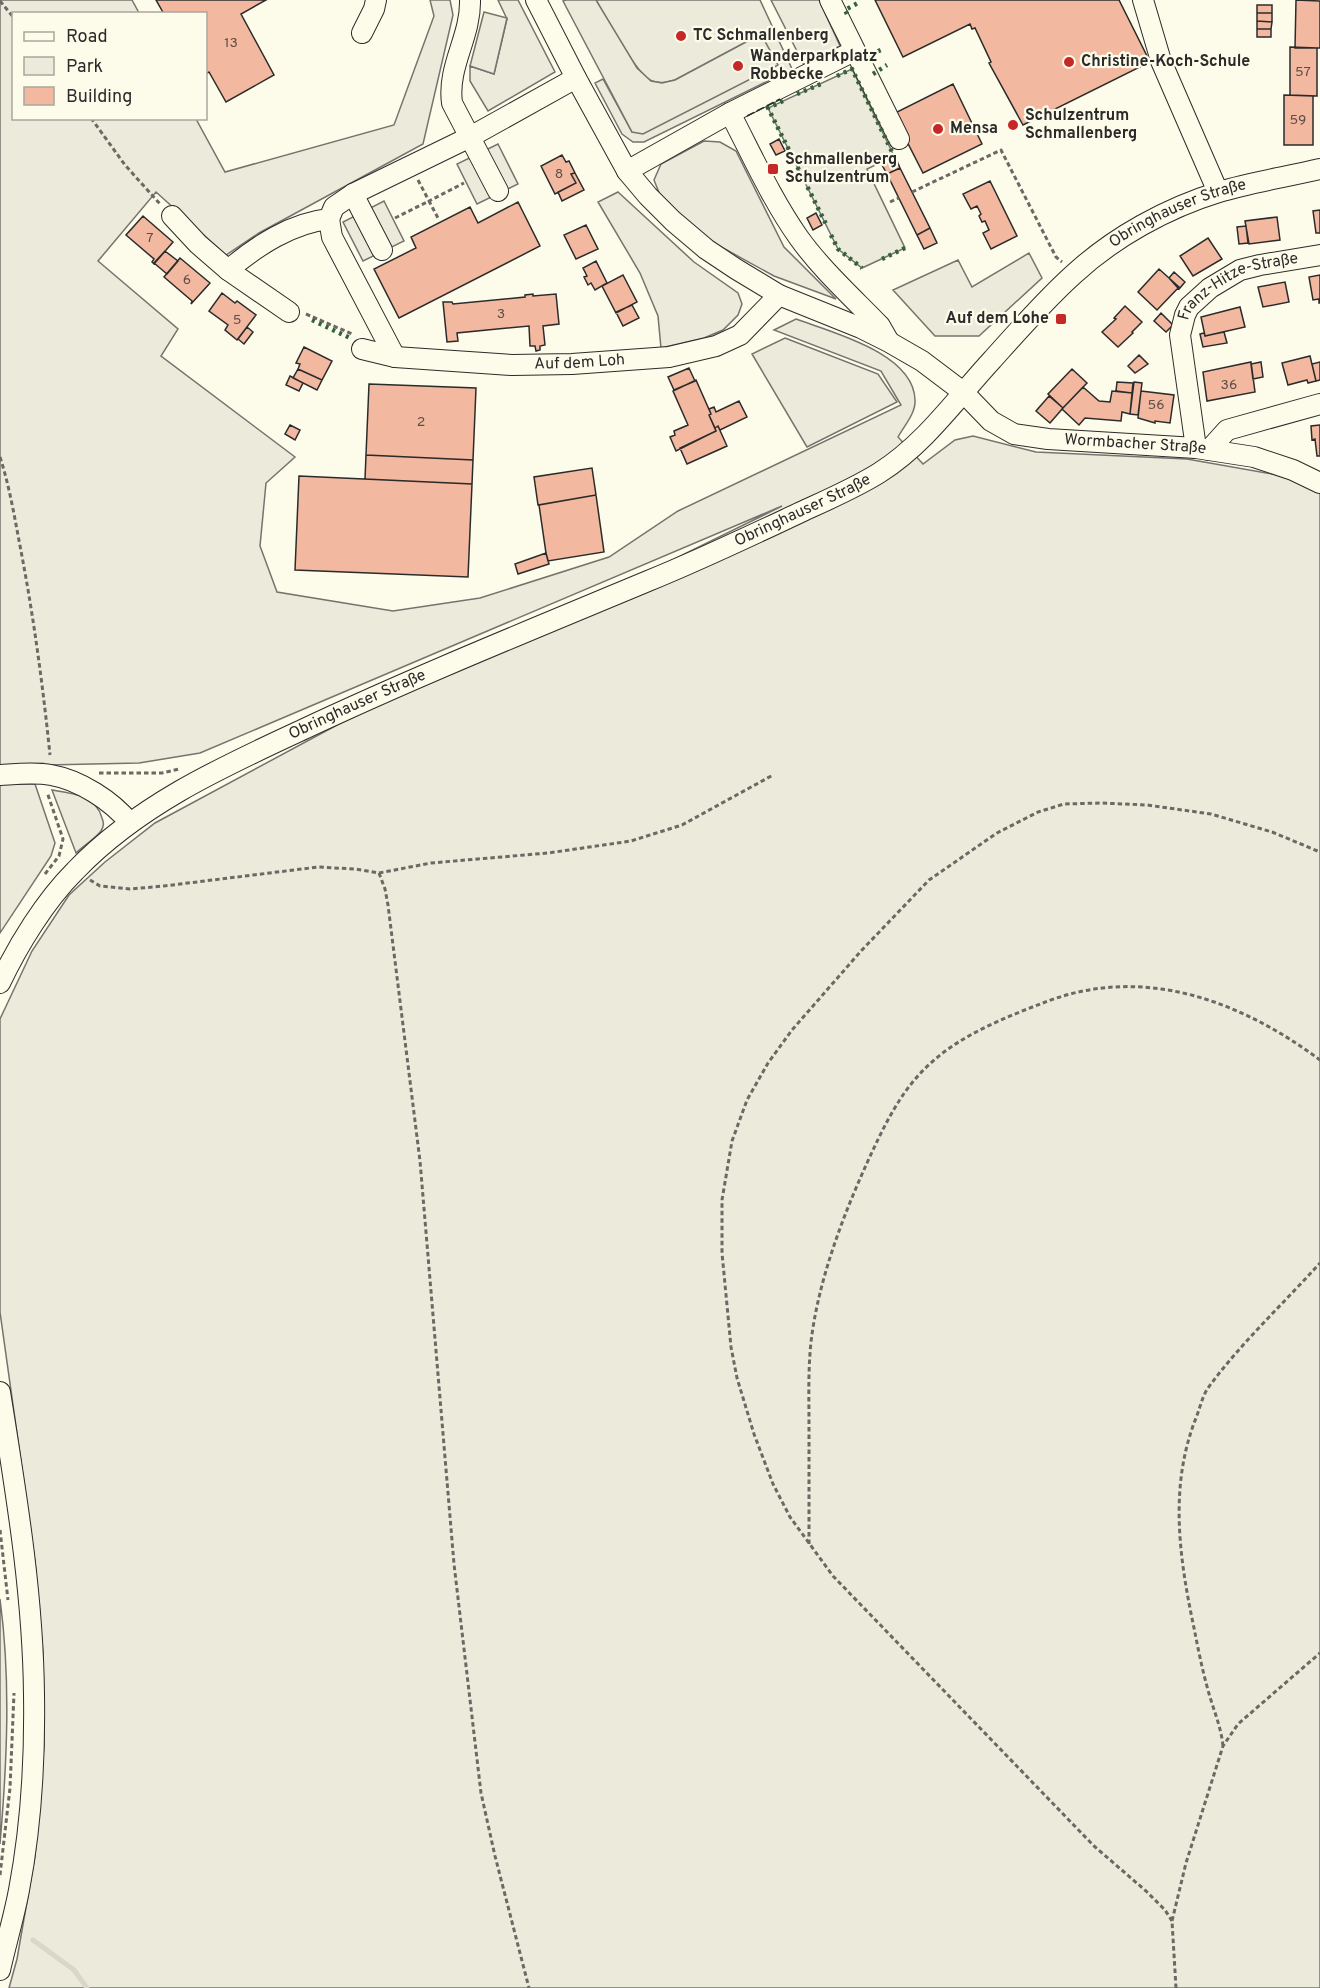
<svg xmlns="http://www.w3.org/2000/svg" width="1320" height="1988" viewBox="0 0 1320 1988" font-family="Overpass,sans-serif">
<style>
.green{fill:#ecebdb;stroke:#74746e;stroke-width:1.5}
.parking{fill:#eceadb;stroke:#74746e;stroke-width:1.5}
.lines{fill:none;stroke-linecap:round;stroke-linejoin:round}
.stream{stroke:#d8d7c9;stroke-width:5}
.building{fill:#f2b8a0;stroke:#2b2b2b;stroke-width:1.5}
.minor-casing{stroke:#2b2b2b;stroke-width:22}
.path{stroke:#6a6964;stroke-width:3;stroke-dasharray:4.5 3;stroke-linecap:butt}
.minor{stroke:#fdfbea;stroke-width:20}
.hedge{stroke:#34623c;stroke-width:4.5;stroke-dasharray:3 4.5;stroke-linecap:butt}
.fence{stroke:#2b2b2b;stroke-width:1.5;stroke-dasharray:8 3;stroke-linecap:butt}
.poi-dot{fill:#c62828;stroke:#fdfbea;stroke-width:2}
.labels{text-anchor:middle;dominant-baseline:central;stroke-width:4.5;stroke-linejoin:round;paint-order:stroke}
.number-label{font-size:14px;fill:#5d4e48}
.poi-label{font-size:16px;font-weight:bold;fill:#2b2b2b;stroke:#fdfbea;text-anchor:start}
.street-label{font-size:16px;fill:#2b2b2b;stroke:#fdfbea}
</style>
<rect width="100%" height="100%" fill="#fdfbea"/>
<path class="green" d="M0,0H132L139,13L14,14V118L196,119L225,172L394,125L434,16L430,0H450L453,15L423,144L259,233L226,255L156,192L98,261L178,329L161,356L295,457L266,483L260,546L277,592L393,611L480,598L609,557L678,511L901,405L881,371L774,330L796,319C831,332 914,353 915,400C916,413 904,426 898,437L923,464L955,440L973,436L1036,452L1187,459L1301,479L1320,492V1988H9L17,1959L35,1856L44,1745L43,1653L35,1562L0,1312V1019L32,951L69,895L105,862L155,823L337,725L782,506L200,753L139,763L0,766Z
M498,0H518L555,72L488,111L470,81V66L494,74L507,19Z
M596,0H760L792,69L644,142H633L622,134L595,83L603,79L632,132L761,34L675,80C667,82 660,84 652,81C636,75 606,17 596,0Z
M771,0H819L840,46L804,65Z
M704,141L720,142L736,151L784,247L836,299L774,276L714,243L662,200L654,180L661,164Z
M618,192L694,262L738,293L742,304L738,315L723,330L704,338L661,348L658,316L640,273L598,202Z
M1029,253L1042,278L979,336H935L893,290L958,260L972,287Z
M785,338L878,374L897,402L807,447L752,354Z
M0,784H35L55,843L51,856L0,933Z
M52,790C71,793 96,795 102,818C104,823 104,826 101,831C95,839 83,846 76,853Z
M0,1599C11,1681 7,1762 0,1844Z"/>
<path class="parking" d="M566,0H596L637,68L651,81L662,83L675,80L761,34L778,65L643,134L632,132L563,1Z
M484,12L507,18L494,74L470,66Z
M852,69L894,156L867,169L905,248L862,268L838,249L768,108Z
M498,144L518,184L477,204L457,164Z
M384,201L404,241L363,261L343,222Z"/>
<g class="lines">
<path class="stream" d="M33,1940L74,1970L87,1988"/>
</g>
<path class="building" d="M156,0H266L241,14L274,75L226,102L209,72L206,74V14H164Z
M875,0H1119L1150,62L1023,125L989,63L991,62L975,28L972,29L970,24L903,57Z
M1296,0L1320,1V48H1295Z
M1257,5H1272V13H1257Z
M1257,13H1272V22L1257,21Z
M1257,21L1272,22L1271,29H1257Z
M1257,29H1271V37H1257Z
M1290,47L1317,48V96L1290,95Z
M953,84L982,144L923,173L893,114Z
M1284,95L1313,96V145H1284Z
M779,139L785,151L776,155L770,144Z
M562,155L566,162L569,161L575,173L571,174L576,183L555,194L541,166Z
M896,158L900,168L887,174L882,165Z
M900,168L930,228L917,235L887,174Z
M575,173L584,190L562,201L558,192L576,183L571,174Z
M990,181L1017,236L991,249L983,233L989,230L985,221L982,222L979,216L981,214L977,206L971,209L963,194Z
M518,202L540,246L399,318L374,269L416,248L411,237L470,207L478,223Z
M1320,210V233H1316L1313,211Z
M816,213L822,225L813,230L807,218Z
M143,216L173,242L154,264L152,262L154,259L126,235Z
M1277,217L1280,240L1249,244L1245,221Z
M586,225L598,249L576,259L564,235Z
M1246,226L1248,243L1239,244L1237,227Z
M930,228L937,243L924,249L917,235Z
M1208,238L1222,259L1193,276L1180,256Z
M165,251L178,261L167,274L154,263Z
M180,258L210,283L191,304L192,301L164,277Z
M596,261L607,283L595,290L591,283L588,285L584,277L587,276L583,268Z
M1159,269L1179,287L1157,310L1138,292Z
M1174,272L1185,282L1179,289L1169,278Z
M623,275L637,302L616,313L602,286Z
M1320,275V303H1319V299L1313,300L1309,277Z
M1285,282L1289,302L1263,307L1258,287Z
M222,293L235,303L237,301L256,315L237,340L225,330L228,325L209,311Z
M533,294V296L556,294L559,324L543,326L545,345L540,346V350L536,351L535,346H530L529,326L457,333L458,341L447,342L443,302H452L453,304L525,297V295Z
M632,305L639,318L623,326L616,312Z
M1125,306L1142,322L1132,332L1133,333L1118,347L1102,332L1116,319L1114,318Z
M1240,307L1245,327L1205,336L1201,317Z
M1161,313L1173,325L1166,332L1154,321Z
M247,327L253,332L244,344L238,339Z
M1224,332L1227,343L1203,347L1200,334L1204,333L1205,336Z
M304,347L332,361L322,380L298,369L300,364L296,363Z
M1139,355L1148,364L1135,373L1128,366Z
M1310,356L1316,381L1308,383L1307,380L1288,385L1282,363Z
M1251,362L1255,392L1207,401L1203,372Z
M1261,362L1263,377L1253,379L1251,364Z
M1320,362V380L1316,381L1312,364Z
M689,368L695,381L674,390L668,377Z
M298,369L322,380L317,390L293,378Z
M1072,369L1087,383L1063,408L1048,394Z
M290,376L303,383L299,391L286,385Z
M696,380L711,414L709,415L716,431L676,451L670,437L675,435L674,431L688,425L673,391Z
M1117,382L1133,383L1132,393L1116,391Z
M1134,382L1142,383L1138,415L1130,414Z
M369,384L476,388L473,460L366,455Z
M1083,387L1099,401L1110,402L1112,391L1132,393L1130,414L1122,412L1121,421L1085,418L1079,425L1062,409Z
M1141,391L1174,395L1170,423L1155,421V423L1138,418Z
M1049,396L1063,408L1050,423L1036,411Z
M739,401L747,417L720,430L718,426L715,428L709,415L711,414L709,409L714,407L716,412Z
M290,425L300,430L295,440L285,434Z
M1320,425V456H1317L1315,439L1312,440L1311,426Z
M718,426L727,446L687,464L680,448L716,431L715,428Z
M366,455L473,460L472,484L365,479Z
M592,468L596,495L538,505L534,477Z
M299,476L472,484L468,577L295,570Z
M596,495L604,552L548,561L546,553L539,505Z
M546,553L549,564L518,574L515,564Z"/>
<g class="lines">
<defs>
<g id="minor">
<path d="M470,0C471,37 447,66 452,103L498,191"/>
<path id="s1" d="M536,0L576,78L627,171L648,196L673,221L706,249L736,269L779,295L861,328L889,342L922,361L963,392L991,421L1014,434L1048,439L1196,448L1254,457L1293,470L1320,483"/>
<path d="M830,0L899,139"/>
<path d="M1143,0L1161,61L1218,192"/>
<path d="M362,33L374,9L376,0"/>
<path d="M730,113C752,155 772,200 799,238C822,270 853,298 880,326L888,340"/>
<path d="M627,171L730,113L854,51"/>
<path d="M353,194L382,250"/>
<path d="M172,216L198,244L228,270L289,312"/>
<path d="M329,219L332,237L395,357"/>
<path d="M228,270C257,246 291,223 329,219L334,207L353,194L470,137L576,78"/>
<path id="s2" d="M362,349L395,357L512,365L572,364L669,357L716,346L740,335L779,295"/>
<path id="s3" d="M1196,448L1180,335L1185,315L1189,307L1210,288L1240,270L1260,265L1320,255"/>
<path d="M1209,450L1227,430L1320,404"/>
<path d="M0,775C17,774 35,772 51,775C80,780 112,801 130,823"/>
<path id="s4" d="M0,983C18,945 45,901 75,871C138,805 222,767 304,729C417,676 533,629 648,581C700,560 750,536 801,512C827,500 855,488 879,473C925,444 956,399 992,360C1018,331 1045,300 1074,274C1114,237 1167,208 1219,192C1252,182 1286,177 1320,169"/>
<path d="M0,1392C16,1493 33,1593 34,1695C35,1759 31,1827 19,1890C14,1917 6,1943 0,1970"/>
</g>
</defs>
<use href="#minor" class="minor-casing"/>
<path class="path" d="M0,1L14,18
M91,118L125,165L160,204
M418,180L429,201L464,183
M912,192L1001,150L1056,257L1062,262
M890,202L899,198
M395,218L429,201L439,220
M306,314L352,334
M0,457C10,488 15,520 21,551C34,619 43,687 50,755
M99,773H162L179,769
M379,873L385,889L388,905L420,1161L454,1564L481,1793L495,1856L529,1988
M45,874L59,856L63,839L47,792
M90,880L100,886L130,889L164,886L318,867L355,869L379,873L431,863L548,853L631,841L682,825L773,775
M0,1530L8,1600
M809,1544C809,1505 809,1465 809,1426C809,1398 808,1370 811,1342C818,1282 842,1218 867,1163C884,1126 901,1089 932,1062C964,1033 1009,1016 1048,1001C1145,965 1241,1001 1320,1060
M1223,1746C1221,1726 1213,1709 1208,1690C1202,1669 1198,1648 1194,1628C1179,1557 1169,1486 1196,1418C1200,1408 1202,1397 1208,1388C1239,1345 1284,1303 1320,1263
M0,1875L10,1788L14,1693
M1172,1921L1165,1910L1146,1891L1094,1846L833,1576L790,1517L773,1484L754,1434L737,1378L731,1347L722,1253V1200L732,1141L747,1100L768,1063L792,1030L861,951L929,880L997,833L1038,812L1064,804L1101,803L1147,805L1211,814L1272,832L1320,852
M1176,1988L1172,1921L1186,1863L1223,1746L1238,1724L1320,1653"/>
<use href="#minor" class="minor"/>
<path class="hedge" d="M847,14L845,10L858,3
M865,54L866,56L881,50
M873,74L887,65
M837,76L852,69L894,156
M797,94L821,84
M783,101L768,108L827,226
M831,235L838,249L862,268
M882,259L905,248
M312,320L350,338"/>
<path class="fence" d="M747,116L780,99"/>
</g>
<g class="poi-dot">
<circle cx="681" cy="36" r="6"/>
<circle cx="1069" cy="62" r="6"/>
<circle cx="738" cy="66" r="6"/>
<circle cx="1013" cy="125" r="6"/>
<circle cx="938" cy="129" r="6"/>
<rect x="767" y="163" width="12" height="12" rx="3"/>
<rect x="1055" y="313" width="12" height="12" rx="3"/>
</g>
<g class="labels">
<g class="number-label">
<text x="231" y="43">13</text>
<text x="1303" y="72">57</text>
<text x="1298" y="120">59</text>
<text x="559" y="174">8</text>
<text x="150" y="238">7</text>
<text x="187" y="280">6</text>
<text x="501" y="314">3</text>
<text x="237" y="320">5</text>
<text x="1229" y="385">36</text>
<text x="1156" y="405">56</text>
<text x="421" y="422">2</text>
</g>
<g class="poi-label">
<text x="693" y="36">TC Schmallenberg</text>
<text x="750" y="57">Wanderparkplatz<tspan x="750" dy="18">Robbecke</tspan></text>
<text x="1081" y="62">Christine-Koch-Schule</text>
<text x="1025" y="116">Schulzentrum<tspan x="1025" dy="18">Schmallenberg</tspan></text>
<text x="950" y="129">Mensa</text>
<text x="785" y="160">Schmallenberg<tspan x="785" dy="18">Schulzentrum</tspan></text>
<text x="1049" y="319" text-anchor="end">Auf dem Lohe</text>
</g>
<g class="street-label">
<text stroke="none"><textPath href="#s4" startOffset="1437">Obringhauser Straße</textPath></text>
<text stroke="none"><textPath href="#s3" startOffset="198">Franz-Hitze-Straße</textPath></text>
<text stroke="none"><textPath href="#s2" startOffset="219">Auf dem Loh</textPath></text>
<text stroke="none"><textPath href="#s1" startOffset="789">Wormbacher Straße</textPath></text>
<text stroke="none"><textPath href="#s4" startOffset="951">Obringhauser Straße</textPath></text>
<text stroke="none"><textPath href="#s4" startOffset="465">Obringhauser Straße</textPath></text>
</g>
</g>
<rect x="12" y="12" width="195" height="108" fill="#fdfbea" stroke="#a9a89e" stroke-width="1.5"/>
<rect x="24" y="32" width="30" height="9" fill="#fdfbea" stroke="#a9a89e" stroke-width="1.5"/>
<text x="66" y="42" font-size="18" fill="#2b2b2b">Road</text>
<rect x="24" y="57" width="30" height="18" fill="#ecebdb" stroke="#a9a89e" stroke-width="1.5"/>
<text x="66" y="72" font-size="18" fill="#2b2b2b">Park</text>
<rect x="24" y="87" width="30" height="18" fill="#f2b8a0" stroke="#a9a89e" stroke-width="1.5"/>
<text x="66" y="102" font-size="18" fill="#2b2b2b">Building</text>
</svg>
